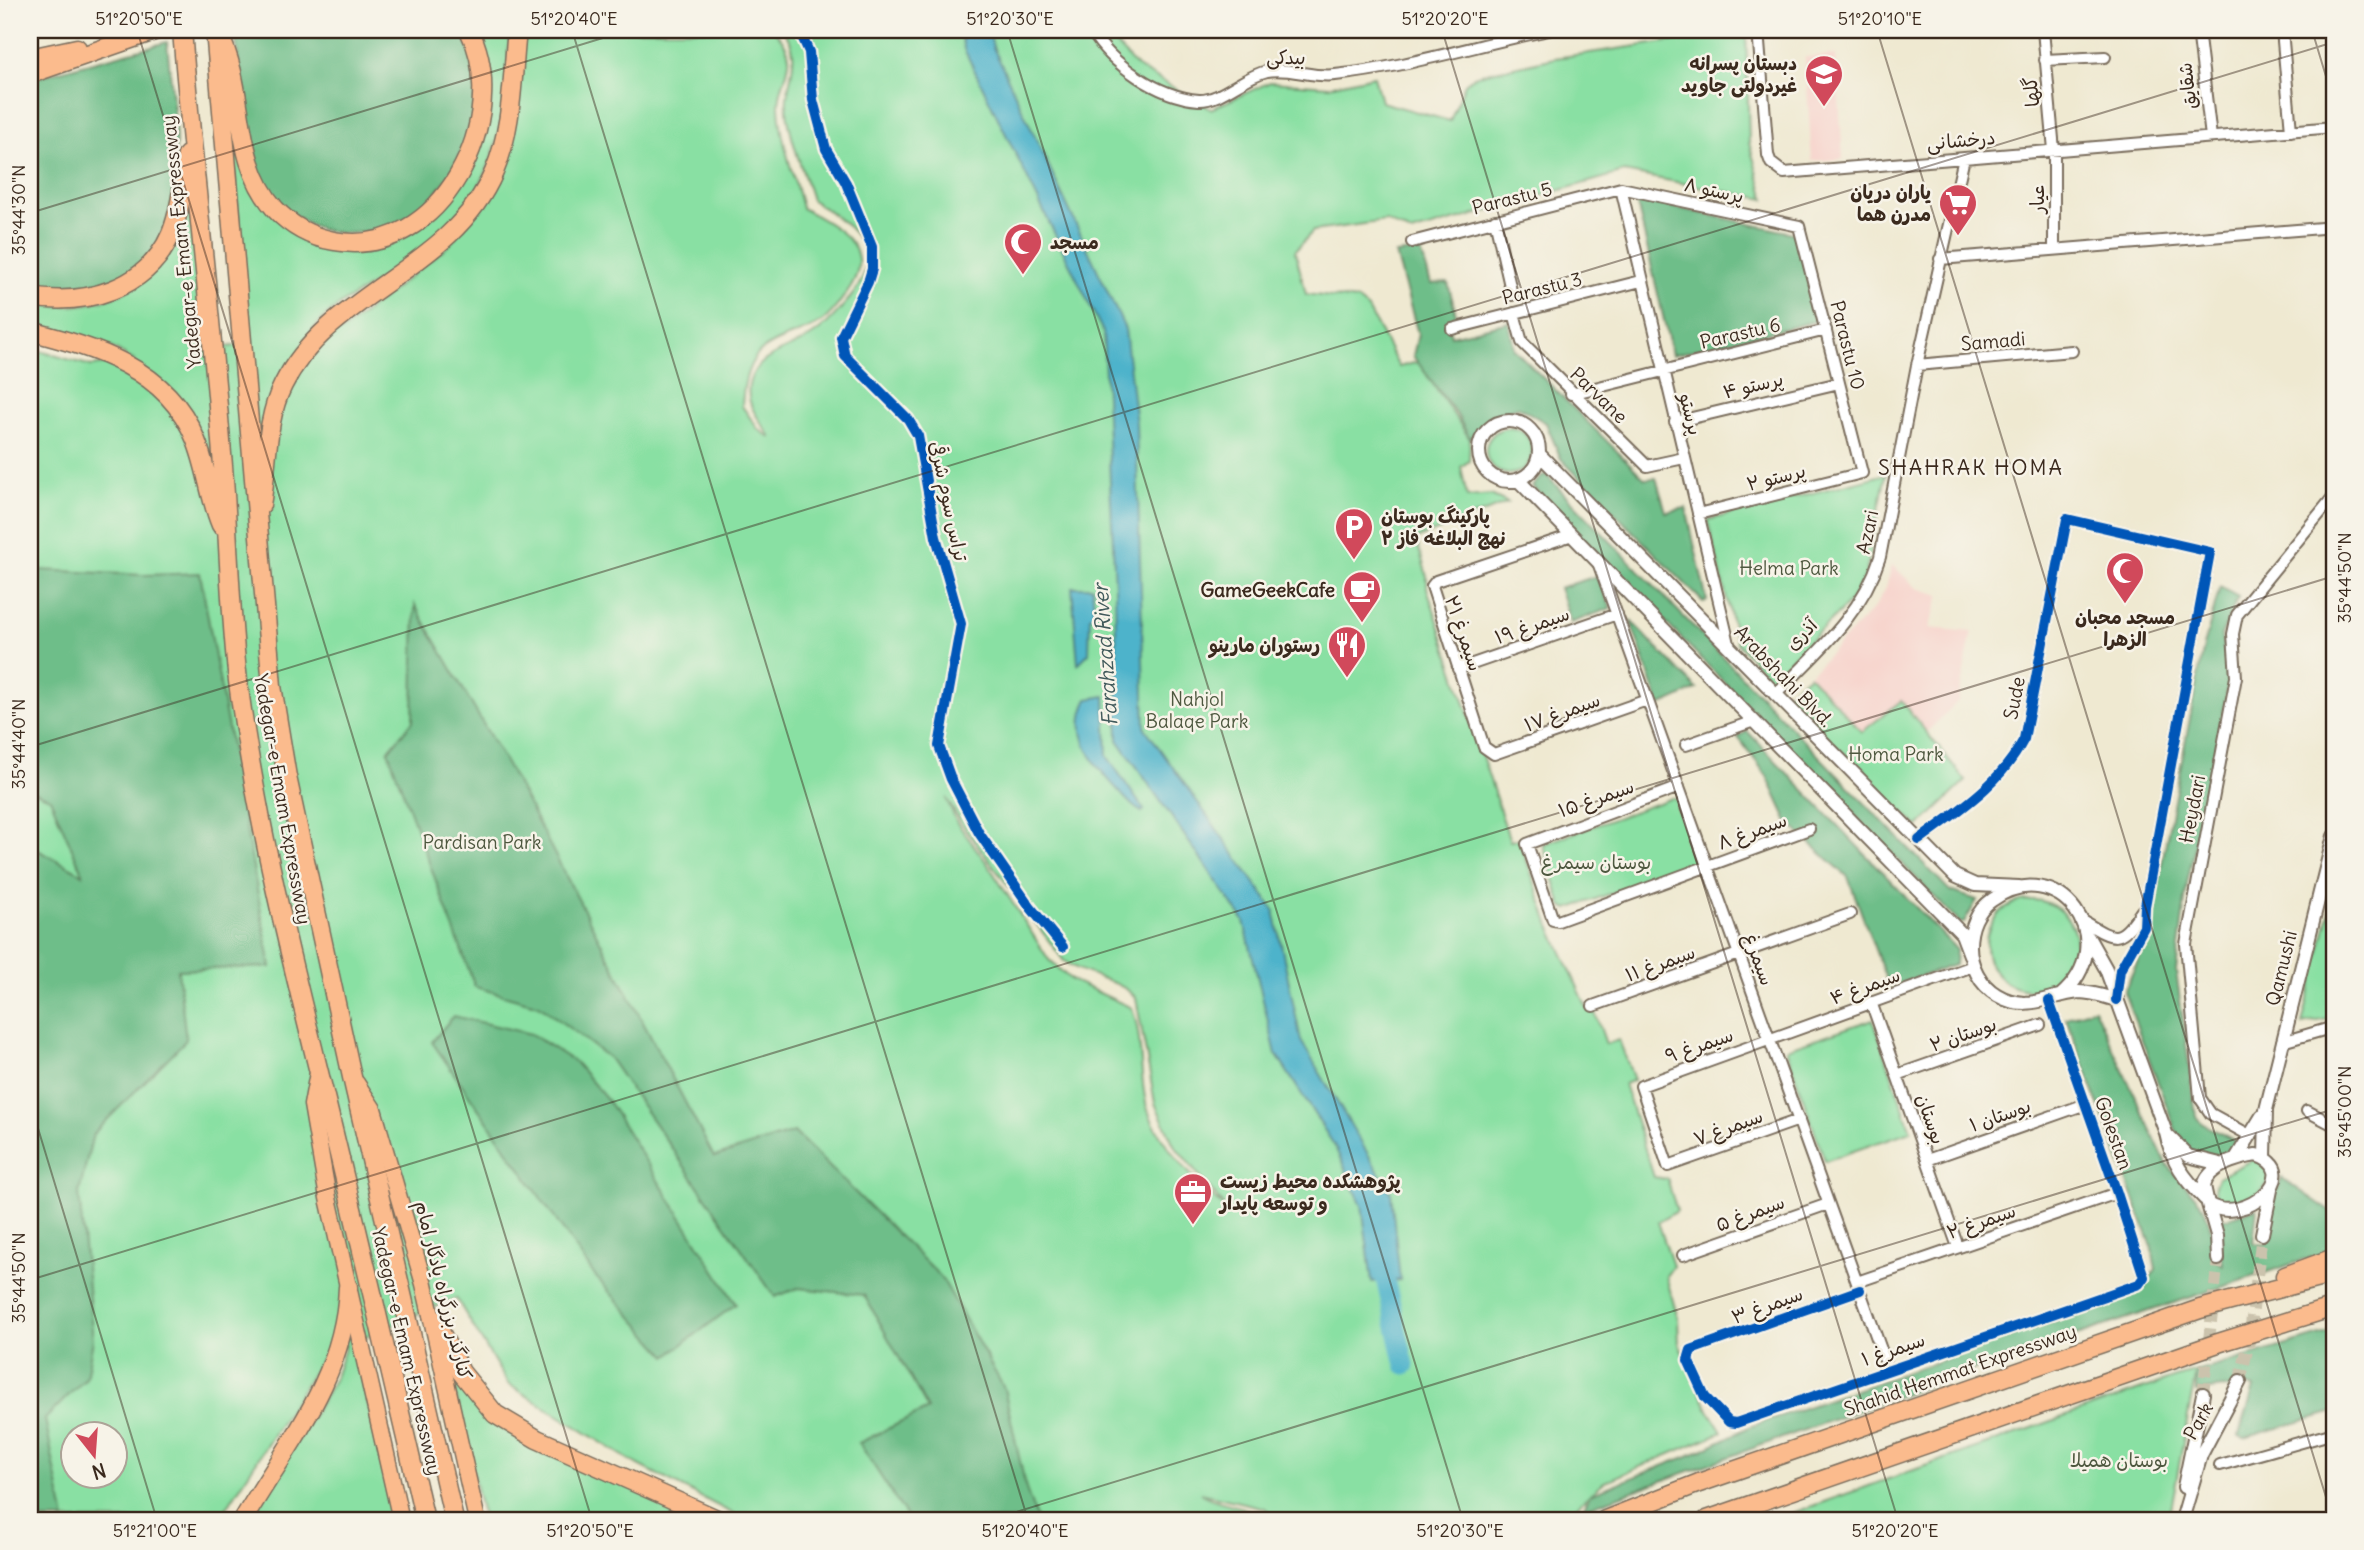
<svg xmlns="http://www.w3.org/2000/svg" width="2364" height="1550" viewBox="0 0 2364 1550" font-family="Delius,'Playpen Sans Arabic',sans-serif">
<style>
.built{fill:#f7d0c9}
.green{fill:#89e0a3;stroke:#628560;stroke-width:2;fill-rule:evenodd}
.forest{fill:#6ebe89;stroke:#547454;stroke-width:2}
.water{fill:#4db3cb;stroke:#446e74;stroke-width:2}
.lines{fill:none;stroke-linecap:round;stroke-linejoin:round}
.river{stroke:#4db3cb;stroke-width:19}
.tertiary-tunnel{stroke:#cbc3ad;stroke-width:12;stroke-dasharray:12 6;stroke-linecap:butt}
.minor-casing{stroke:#7a6d5d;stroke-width:14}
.tertiary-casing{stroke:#7a6d5d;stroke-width:16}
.primary-casing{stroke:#7a6d5d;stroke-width:19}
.trunk-casing{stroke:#7a6d5d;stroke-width:21}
.minor{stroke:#fff;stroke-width:10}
.tertiary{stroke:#fff;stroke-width:12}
.primary{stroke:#fbbb8d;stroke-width:16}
.trunk{stroke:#fbbb8d;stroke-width:18}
.cycleway-casing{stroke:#f7f3e8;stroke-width:15}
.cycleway{stroke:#0057b8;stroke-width:10}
.ticks{fill:none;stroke:#3b2a1e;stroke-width:2;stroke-opacity:0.45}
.labels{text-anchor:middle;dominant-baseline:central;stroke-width:5;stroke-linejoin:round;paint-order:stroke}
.street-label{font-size:19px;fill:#3b2a1e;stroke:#f7f3e8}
.poi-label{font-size:19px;font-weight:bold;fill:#3b2a1e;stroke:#f7f3e8;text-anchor:end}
.park-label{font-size:19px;fill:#4e583f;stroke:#f7f3e8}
.neighbourhood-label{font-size:21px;letter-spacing:2px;fill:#3b2a1e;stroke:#f7f3e8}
.water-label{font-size:21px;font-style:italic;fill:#415a5b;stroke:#f7f3e8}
.neatline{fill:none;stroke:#3b2a1e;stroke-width:2.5}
.ticks-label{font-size:18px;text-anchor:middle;fill:#3b2a1e}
</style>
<rect width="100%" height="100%" fill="#f7f3e8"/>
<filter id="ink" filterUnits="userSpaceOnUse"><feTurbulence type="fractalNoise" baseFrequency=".0143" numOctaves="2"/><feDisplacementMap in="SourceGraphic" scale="14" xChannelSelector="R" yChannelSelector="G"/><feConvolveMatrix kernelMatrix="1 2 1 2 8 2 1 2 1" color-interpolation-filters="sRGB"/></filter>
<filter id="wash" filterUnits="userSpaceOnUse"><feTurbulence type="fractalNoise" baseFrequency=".00686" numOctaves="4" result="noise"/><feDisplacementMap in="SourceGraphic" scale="28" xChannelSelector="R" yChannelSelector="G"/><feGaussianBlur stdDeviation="1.57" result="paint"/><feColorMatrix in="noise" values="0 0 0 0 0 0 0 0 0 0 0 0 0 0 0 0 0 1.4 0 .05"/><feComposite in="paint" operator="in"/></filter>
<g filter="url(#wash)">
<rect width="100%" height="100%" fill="#efe9d1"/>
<path class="built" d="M1836,55L1843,159L1812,161L1805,57Z
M1892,565L1917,588L1940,595L1929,628L1972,632L1958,701L1926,733L1901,702L1862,733L1809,675L1875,607L1886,588Z"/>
<path class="green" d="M475,30H510C502,157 495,202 384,277C360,293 323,311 309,336L342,331L449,245L485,200L499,175L510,144L521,30H774C805,62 779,75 779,106C780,139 794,176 802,208C840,229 880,249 845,295C839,304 829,317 820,323C802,334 778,337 761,351C746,364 743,388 742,406L758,429L771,438C761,420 743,405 750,381C757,356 788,350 808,338C825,328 837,313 850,298C889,250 852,227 812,200C804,173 784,125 787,98C790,74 802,50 782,30H1102L1137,67L1211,109L1270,82L1329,86L1374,76L1381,102L1450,121L1465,84L1477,75L1555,58L1693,38L1718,30H1746L1749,143L1765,199L1624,172L1411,233L1386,221L1313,231L1295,251L1306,294L1357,300L1368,309L1399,367L1418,362L1470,439L1469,461L1461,467L1467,497L1491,495L1508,503L1416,539L1427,576V588L1510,841L1519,839L1550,926L1588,1010H1594L1606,1044L1619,1040L1634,1080L1624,1084L1654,1177L1667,1179L1677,1211L1658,1222L1673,1266L1666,1276L1678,1319L1679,1344L1708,1410L1722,1432L1604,1482L1572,1510L1574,1520H1277L1265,1508L1200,1493C1217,1505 1251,1505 1266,1520H745L631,1461L508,1384L456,1298L354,1342L395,1520H249L334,1380L346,1345L324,1355L219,1520H30V348L91,366L133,360L112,348L30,323V304C88,313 152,295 177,236C185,218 187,197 190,177L204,350L249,344L225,56C231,97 232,148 252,186C268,214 293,237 325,244C439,272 519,125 475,30ZM946,798L962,824L1064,961C1087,978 1119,978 1136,998L1155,1103L1174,1145L1230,1213C1200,1186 1155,1142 1146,1103C1139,1071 1143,1039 1132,1008L1071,980L1049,960L987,863L957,823ZM74,1434H116V1476H74Z
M1486 451a23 23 0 1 1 46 0a23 23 0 1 1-46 0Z
M1886,474L1865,578L1848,604L1770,679L1737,643L1708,520Z
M1809,675L1862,732L1901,701L1966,781L1918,827L1785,695Z
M1672,798L1676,799L1695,858L1693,864L1568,909L1562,906L1543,844Z
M2334,894V1018L2302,1024Z
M1986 945a45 45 0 1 1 90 0a45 45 0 1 1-90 0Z
M1873,1019L1911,1131L1825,1161L1786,1049Z
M2255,1159L2267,1168L2270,1176C2264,1198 2237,1207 2218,1198L2214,1188L2218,1177Z
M448,1360L484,1412L707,1520H483Z
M2196,1372L2169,1520H1773L2176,1377Z"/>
<path class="forest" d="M235,30H461C465,40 473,53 474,64C484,149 427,245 333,232C303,228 274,203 260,176C257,168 256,158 254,150C243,110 239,71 235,30Z
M167,42C174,124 204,263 94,290C75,295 50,291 30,290V79Z
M1636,199L1797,234L1817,321L1672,355Z
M1421,251L1431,284L1448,283L1457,318L1447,321L1451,336L1509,322L1514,349L1645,479L1656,478L1666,512L1686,508L1707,601L1703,602L1561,459L1546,423L1519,407C1498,412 1482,420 1470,439L1457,415L1413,356L1418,334L1396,254Z
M1545,474L1950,891L1977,900L1964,923H1960L1532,486Z
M30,561L40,570L144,575L200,573L271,967L178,970L186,1040L93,1134L79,1193L93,1340L86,1378L45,1419L65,1520H30V846L83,874L50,798L30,790Z
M1597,576L1611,608L1571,623L1559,588Z
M2220,587L2238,597L2221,636L2230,677L2187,884L2176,971L2196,1116L2201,1123L2239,1143L2224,1154L2204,1158L2185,1146L2175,1128L2124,992L2147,940L2204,646Z
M415,605L517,783L714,1157L794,1132L942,1278L1004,1388L1026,1489L1037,1520H909L859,1443L928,1409L864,1295L798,1288L775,1297L609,1058L539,1005L475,987L388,751L413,721Z
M1630,620L1697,689L1660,706Z
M1747,731L1956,949L1955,965L1889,987L1848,877L1789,824L1767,776L1738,737Z
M2094,1008L2166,1163L2204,1207L2213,1235L2215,1259L2223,1265L2218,1217L2229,1218L2257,1208L2253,1243L2265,1245L2269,1238L2272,1202L2282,1178L2334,1214V1250L1983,1366L1583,1509L1590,1494L1696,1453L1749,1427L2054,1321L2146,1283L2156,1269L2151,1244L2066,1018Z
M453,1016L531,1034L576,1063L608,1101L736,1304L667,1356L595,1276L432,1042Z
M2334,1331V1412L2244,1438L2239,1436L2254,1388L2245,1385L2196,1392V1372Z"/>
<path class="water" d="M960,30H989L993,47L1125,329L1136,424L1145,728L1274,910L1301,1041L1391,1193L1400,1280L1372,1282L1362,1205L1334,1145L1276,1054L1244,921L1118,740L1115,588L1103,332L964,49Z
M1072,587H1092L1095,615L1090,617L1089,653L1078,664Z
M1105,696L1107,756L1144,810L1142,812C1133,808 1125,798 1118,790C1095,766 1069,734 1088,699Z"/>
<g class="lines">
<path class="river" d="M1380,1257L1405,1365"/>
</g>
</g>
<g filter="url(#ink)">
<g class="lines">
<path class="tertiary-tunnel" d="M2240,1381L2249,1342L2262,1234
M2203,1394L2218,1259"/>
<defs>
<path id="minor" d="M1091,30C1111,64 1158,97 1199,100C1220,101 1244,76 1267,71C1289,67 1313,78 1335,75C1404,68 1480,44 1549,30
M1758,30L1768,155L1771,163L1784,173L2334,127
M2043,30L2054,150V249
M2198,30L2211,137
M2282,30L2291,131
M2045,60L2105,57
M1621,188L1730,648
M1495,220L1512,295
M1412,242L1621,188L1799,226L1862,473L1698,514
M1940,259L2334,227
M1514,313L1522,342L1647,466L1684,458
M1452,329L1641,281
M1917,365L2072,351
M1571,394L1826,330
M1675,422L1839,383
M1572,535L1436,581L1432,586L1484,747L1494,754L1647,700
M1599,565L1888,1369
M1458,669L1617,614
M1775,695C1817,652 1862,615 1880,557L1917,365L1964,158
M1686,745L1754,721
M1679,787L1527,844L1553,920L1558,921L1809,829
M1919,840C1959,810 2000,785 2024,739L2067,519L2210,552L2145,906L2144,927L2120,970L2116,998
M2083,921C2118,943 2120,942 2143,909
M1871,1002L1958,1247
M1593,1006L1850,914
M2282,1042L2334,1027
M1897,1075L2040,1025
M2307,1111L2334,1125
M1799,1120L1668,1166L1641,1086L1973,966
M2251,1136L2211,1114L2200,1098L2186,944L2236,677L2233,634L2237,615L2334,496
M1927,1160L2086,1104
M1683,1255L1828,1204
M1857,1282L2117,1193
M1860,1290L1691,1350L1688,1360L1705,1397L1729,1422L1736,1423L2139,1284L2144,1277L2117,1193L2049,1001
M2220,1465L2334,1433"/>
<path id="tertiary" d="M1479 451a30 30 0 1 1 60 0a30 30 0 1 1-60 0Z
M1539,454L1955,876L1975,885L2019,887
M1518,480L1962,934L1970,955
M2088,937L2106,969L2166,1133C2172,1162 2184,1178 2205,1199
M2060,996C2125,941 2058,853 1992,900C1977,910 1970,928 1970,946C1970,965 1980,985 1997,995C2027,1013 2049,995 2079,992C2092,992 2103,996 2116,1000
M2168,1136L2188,1156L2224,1165
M2256,1155C2308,1171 2243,1228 2208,1204L2204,1186C2208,1166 2238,1158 2256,1155Z
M2265,1158L2266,1110L2334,836
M2235,1160L2262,1116
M2208,1204L2217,1235L2218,1259
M2262,1234L2271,1190
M2184,1487L2203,1394
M2182,1520L2201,1455L2240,1381"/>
<path id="primary" d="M318,1073L312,1105L328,1198L401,1520
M356,1083L373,1109L424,1284L477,1520"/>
<path id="trunk" d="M182,30C193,171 211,312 222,454C229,532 229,611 239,689C260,845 301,997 338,1150C368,1273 396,1397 425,1520
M215,30L272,686L287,777L352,1077L454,1520
M219,35C247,90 231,159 275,209C291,226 311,237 334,241C442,261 513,116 469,30
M30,58L77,48
M30,74L157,30
M30,297C85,306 147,290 171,234C181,209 183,181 187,155
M30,331C95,348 167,368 195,438C207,466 209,497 221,525
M261,505C268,466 265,420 283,385C330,291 452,270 494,172C513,128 512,76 517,30
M2285,1276L2334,1258
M433,1318L461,1372L495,1414L537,1439L719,1520
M243,1520C287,1445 345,1377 348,1287
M1605,1520L1699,1483L2200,1309L2334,1274
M1707,1520L2218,1343L2334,1307"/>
</defs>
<use href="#minor" class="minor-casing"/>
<use href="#tertiary" class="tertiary-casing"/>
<use href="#primary" class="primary-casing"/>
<use href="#trunk" class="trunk-casing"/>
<use href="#minor" class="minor"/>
<use href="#tertiary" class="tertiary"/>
<use href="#primary" class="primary"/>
<use href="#trunk" class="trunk"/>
<defs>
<path id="cycleway" d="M799,30L809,52L813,100L826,149L846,183L872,247V269L868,282L841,337L845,356L908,419L918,436L936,537L961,624L939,746L951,779L979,833L1031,908L1063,947
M1919,840C1959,810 2000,785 2024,739L2067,519L2210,552L2145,906L2144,927L2120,970L2116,1000
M1860,1290L1691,1350L1688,1360L1705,1397L1729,1422L1736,1423L2139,1284L2144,1277L2117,1193L2049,1001"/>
</defs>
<use href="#cycleway" class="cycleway-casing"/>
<use href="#cycleway" class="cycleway"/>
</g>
</g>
<path class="ticks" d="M137,30L592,1520M572,30L1028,1520M1007,30L1463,1520M1442,30L1898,1520M1877,30L2333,1520M2312,30L2334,103M30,213L629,30M30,747L2334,42M30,1102L157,1520M30,1280L2334,576M990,1520L2334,1109"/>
<defs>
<symbol id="school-pin" viewBox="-11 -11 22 30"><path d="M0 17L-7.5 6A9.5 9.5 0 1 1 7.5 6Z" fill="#d1495b" stroke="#f7f3e8"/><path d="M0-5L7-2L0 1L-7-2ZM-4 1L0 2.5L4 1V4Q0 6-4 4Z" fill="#fff"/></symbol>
<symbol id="supermarket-pin" viewBox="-11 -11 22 30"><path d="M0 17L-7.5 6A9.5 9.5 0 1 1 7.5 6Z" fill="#d1495b" stroke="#f7f3e8"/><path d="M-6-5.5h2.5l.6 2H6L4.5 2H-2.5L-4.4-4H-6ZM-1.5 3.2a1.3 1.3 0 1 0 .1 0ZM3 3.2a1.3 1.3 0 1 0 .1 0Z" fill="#fff"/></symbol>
<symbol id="mosque-pin" viewBox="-11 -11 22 30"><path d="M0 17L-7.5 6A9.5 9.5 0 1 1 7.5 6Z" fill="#d1495b" stroke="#f7f3e8"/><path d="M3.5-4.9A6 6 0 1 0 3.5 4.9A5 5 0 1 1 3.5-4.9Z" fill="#fff"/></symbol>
<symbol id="parking-pin" viewBox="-11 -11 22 30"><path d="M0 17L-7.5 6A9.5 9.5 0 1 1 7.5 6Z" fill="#d1495b" stroke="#f7f3e8"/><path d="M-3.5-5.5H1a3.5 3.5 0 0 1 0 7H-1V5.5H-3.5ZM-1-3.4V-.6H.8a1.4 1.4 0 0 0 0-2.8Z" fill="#fff"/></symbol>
<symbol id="cafe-pin" viewBox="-11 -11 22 30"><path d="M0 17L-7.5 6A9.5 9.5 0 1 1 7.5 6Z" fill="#d1495b" stroke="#f7f3e8"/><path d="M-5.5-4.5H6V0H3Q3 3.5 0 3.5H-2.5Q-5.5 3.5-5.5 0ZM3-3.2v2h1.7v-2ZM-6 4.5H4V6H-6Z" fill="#fff"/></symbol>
<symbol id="restaurant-pin" viewBox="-11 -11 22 30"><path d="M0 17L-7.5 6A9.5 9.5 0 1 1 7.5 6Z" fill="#d1495b" stroke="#f7f3e8"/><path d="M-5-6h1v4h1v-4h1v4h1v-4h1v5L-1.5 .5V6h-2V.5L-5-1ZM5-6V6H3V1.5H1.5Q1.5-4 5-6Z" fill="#fff"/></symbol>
<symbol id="office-pin" viewBox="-11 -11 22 30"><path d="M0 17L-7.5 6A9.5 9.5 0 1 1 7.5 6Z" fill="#d1495b" stroke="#f7f3e8"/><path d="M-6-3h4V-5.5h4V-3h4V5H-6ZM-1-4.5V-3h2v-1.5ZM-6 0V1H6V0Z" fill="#fff"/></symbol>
</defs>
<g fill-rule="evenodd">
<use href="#school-pin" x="1802" y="52" width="44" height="60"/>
<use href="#supermarket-pin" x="1936" y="181" width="44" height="60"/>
<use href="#mosque-pin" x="1001" y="220" width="44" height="60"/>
<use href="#parking-pin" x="1332" y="505" width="44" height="60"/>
<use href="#mosque-pin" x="2103" y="549" width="44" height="60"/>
<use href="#cafe-pin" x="1340" y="568" width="44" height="60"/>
<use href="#restaurant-pin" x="1325" y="623" width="44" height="60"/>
<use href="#office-pin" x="1171" y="1170" width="44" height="60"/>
</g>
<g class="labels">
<g class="street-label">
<text transform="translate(1286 57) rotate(1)">بیدکی</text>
<text transform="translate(2187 86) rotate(-97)">شقایق</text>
<text transform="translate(2031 92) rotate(-96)">گلها</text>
<text transform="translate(1961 140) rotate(-5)">درخشانی</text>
<text transform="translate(1714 190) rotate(12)">پرستو ۸</text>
<text transform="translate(1512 198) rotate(-14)">Parastu 5</text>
<text transform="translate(2037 199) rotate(-90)">عیار</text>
<text transform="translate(181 242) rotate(-96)">Yadegar-e Emam Expressway</text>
<text transform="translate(1542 288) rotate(-14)">Parastu 3</text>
<text transform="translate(1740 333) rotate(-13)">Parastu 6</text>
<text transform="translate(1993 341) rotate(-5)">Samadi</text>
<text transform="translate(1848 345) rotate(76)">Parastu 10</text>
<text transform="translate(1753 385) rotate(-13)">پرستو ۴</text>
<text transform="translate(1599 395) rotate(44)">Parvane</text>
<text transform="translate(1691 414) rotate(76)">پرستو</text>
<text transform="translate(1776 477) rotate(-14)">پرستو ۲</text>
<text transform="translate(949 501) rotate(78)">تراس سوم شرقی</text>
<text transform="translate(1867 532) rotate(-78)">Azari</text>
<text transform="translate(1532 625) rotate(-19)">سیمرغ ۱۹</text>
<text transform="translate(1464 633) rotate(71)">سیمرغ ۲۱</text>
<text transform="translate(1801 634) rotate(-45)">آذری</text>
<text transform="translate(1784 676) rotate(46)">Arabshahi Blvd.</text>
<text transform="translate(2014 698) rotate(-79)">Sude</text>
<text transform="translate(1562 712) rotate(-20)">سیمرغ ۱۷</text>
<text transform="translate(1596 798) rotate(-19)">سیمرغ ۱۵</text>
<text transform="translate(283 799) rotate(80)">Yadegar-e Emam Expressway</text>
<text transform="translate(2192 809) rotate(-79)">Heydari</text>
<text transform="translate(1752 831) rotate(-20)">سیمرغ ۸</text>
<text transform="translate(1759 959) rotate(70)">سیمرغ</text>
<text transform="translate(1660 963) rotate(-20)">سیمرغ ۱۱</text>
<text transform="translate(2281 968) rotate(-76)">Qamushi</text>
<text transform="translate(1865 986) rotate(-20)">سیمرغ ۴</text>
<text transform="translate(1963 1034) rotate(-19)">بوستان ۲</text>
<text transform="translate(1699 1045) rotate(-19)">سیمرغ ۹</text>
<text transform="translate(2000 1115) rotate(-19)">بوستان ۱</text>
<text transform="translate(1931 1119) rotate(71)">بوستان</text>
<text transform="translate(1728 1127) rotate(-20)">سیمرغ ۷</text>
<text transform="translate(2114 1133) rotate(70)">Golestan</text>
<text transform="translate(1750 1213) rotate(-20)">سیمرغ ۵</text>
<text transform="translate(1981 1221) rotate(-19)">سیمرغ ۲</text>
<text transform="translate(444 1290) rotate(76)">کنارگذر بزرگراه یادگار امام</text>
<text transform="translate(1767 1305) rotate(-20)">سیمرغ ۳</text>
<text transform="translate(1893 1349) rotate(-19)">سیمرغ ۱</text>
<text transform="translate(407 1351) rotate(77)">Yadegar-e Emam Expressway</text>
<text transform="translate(1960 1370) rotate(-19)">Shahid Hemmat Expressway</text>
<text transform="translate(2198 1421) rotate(-61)">Park</text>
</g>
<g class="poi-label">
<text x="1797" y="63">دبستان پسرانه<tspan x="1797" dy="22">غیردولتی جاوید</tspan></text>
<text x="1931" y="192">یاران دریان<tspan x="1931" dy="22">مدرن هما</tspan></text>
<text x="1050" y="242" text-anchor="start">مسجد</text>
<text x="1381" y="516" text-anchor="start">پارکینگ بوستان<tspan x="1381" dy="22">نهج البلاغه فاز ۲</tspan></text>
<text x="1335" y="590">GameGeekCafe</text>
<text x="2125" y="617" text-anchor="middle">مسجد محبان<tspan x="2125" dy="22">الزهرا</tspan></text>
<text x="1320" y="645">رستوران مارینو</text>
<text x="1220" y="1181" text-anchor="start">پژوهشکده محیط زیست<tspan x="1220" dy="22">و توسعه پایدار</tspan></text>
</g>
<g class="park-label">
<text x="1789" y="568">Helma Park</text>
<text x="1197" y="699">Nahjol<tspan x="1197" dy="22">Balaqe Park</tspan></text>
<text x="1896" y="754">Homa Park</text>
<text x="482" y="842">Pardisan Park</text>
<text x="1596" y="862">بوستان سیمرغ</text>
<text x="2119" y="1460">بوستان همیلا</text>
</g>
<g class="neighbourhood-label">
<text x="1971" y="467">SHAHRAK HOMA</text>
</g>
<g class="water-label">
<text transform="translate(1105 655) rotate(-94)">Farahzad River</text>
</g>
</g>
<rect width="2364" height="1550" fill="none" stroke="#f7f3e8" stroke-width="77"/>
<g transform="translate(94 1455) rotate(163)"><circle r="33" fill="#f7f3e8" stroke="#aca397" stroke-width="2"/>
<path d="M0-5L12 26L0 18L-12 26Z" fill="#d1495b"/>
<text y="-10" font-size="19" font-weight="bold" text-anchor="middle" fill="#3b2a1e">N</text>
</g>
<rect x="38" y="38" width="2288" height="1474" class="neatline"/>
<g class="ticks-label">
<text x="139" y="25">51°20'50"E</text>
<text x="574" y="25">51°20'40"E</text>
<text x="1010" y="25">51°20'30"E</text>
<text x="1445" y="25">51°20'20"E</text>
<text x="1880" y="25">51°20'10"E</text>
<text transform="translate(19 210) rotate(-90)" y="6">35°44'30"N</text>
<text transform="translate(2345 578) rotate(-90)" y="6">35°44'50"N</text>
<text transform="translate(19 744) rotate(-90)" y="6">35°44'40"N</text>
<text transform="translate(2345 1112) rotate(-90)" y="6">35°45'00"N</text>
<text transform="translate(19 1278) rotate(-90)" y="6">35°44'50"N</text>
<text x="155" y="1537">51°21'00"E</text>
<text x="590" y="1537">51°20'50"E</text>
<text x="1025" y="1537">51°20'40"E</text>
<text x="1460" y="1537">51°20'30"E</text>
<text x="1895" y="1537">51°20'20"E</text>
</g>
</svg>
